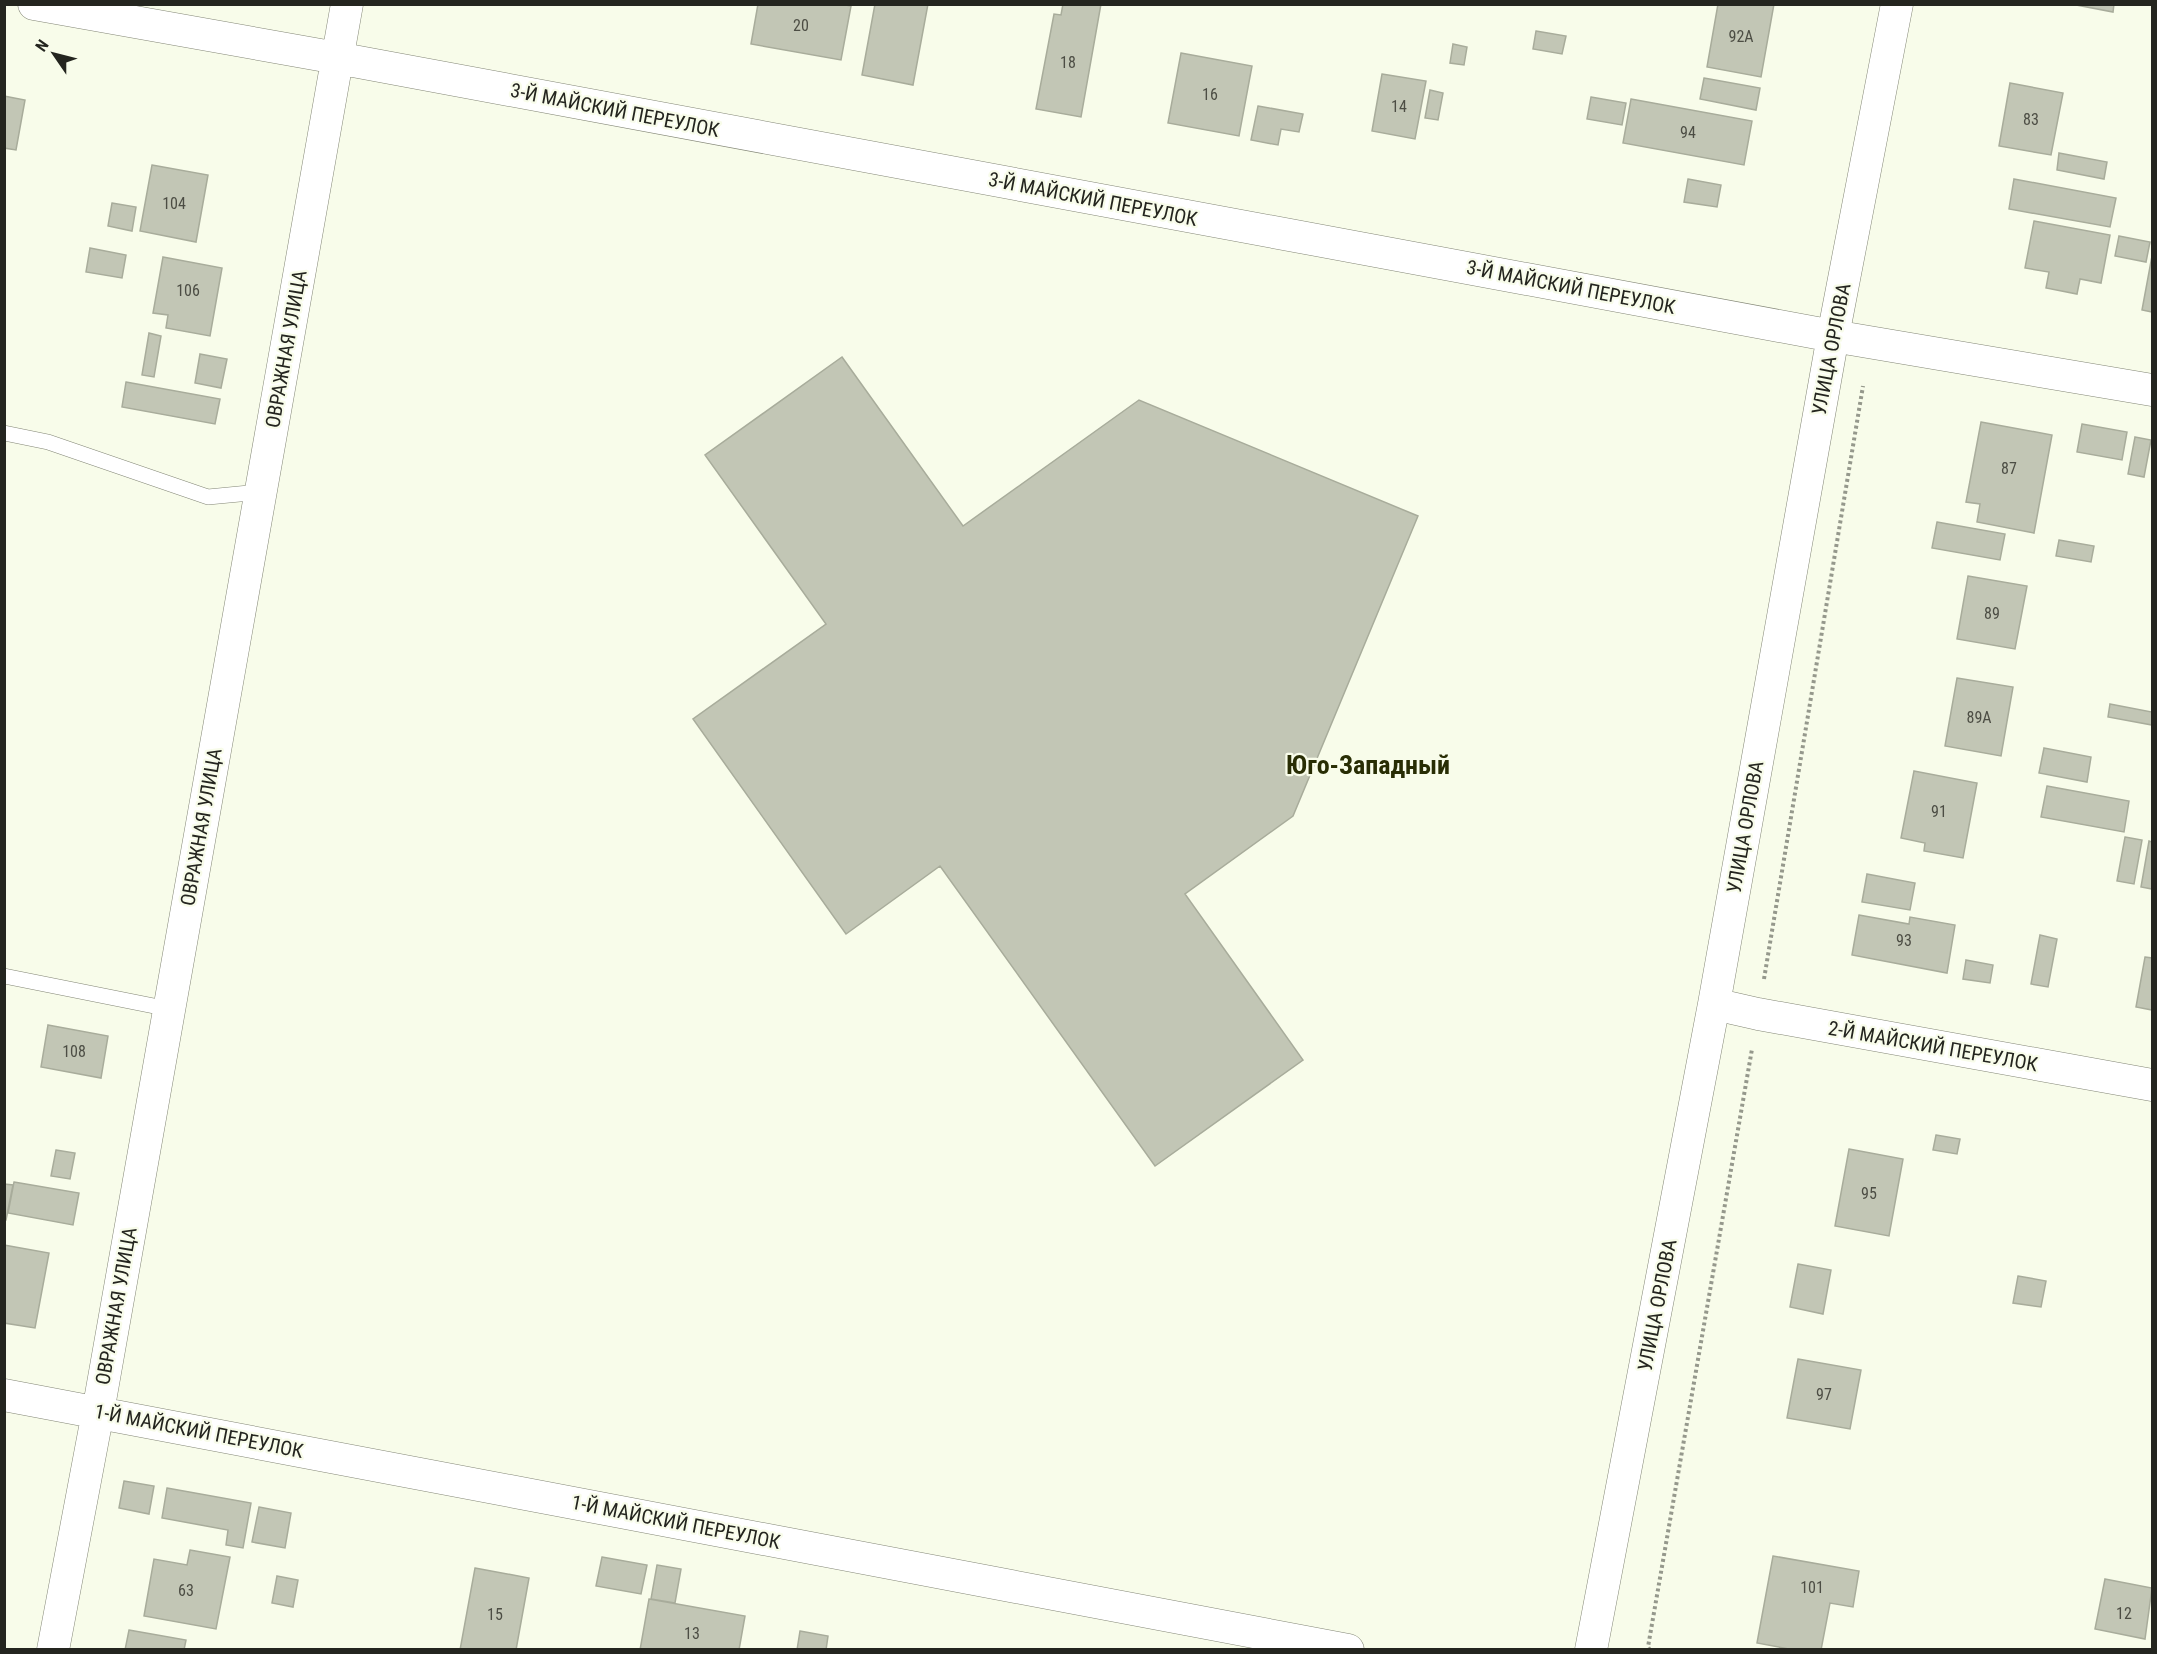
<svg xmlns="http://www.w3.org/2000/svg" width="2157" height="1654" viewBox="0 0 2157 1654" font-family="'Roboto Condensed',sans-serif">
<style>
.building{fill:#c2c6b5;stroke:#a8ac9b;stroke-width:1.5}
.lines{fill:none;stroke-linecap:round;stroke-linejoin:round}
.lane-casing{stroke:#838676;stroke-width:16}
.street-casing{stroke:#838676;stroke-width:33}
.path{stroke:#95988c;stroke-width:4;stroke-dasharray:3 3;stroke-linecap:butt}
.lane{stroke:#fff;stroke-width:15}
.street{stroke:#fff;stroke-width:32}
.labels{text-anchor:middle;dominant-baseline:central;stroke-width:4.5;stroke-linejoin:round;paint-order:stroke}
.number-label{font-size:16px;fill:#4c4d44}
.street-label{font-size:20px;fill:#24251f;stroke:#f8fcea}
.district-label{font-size:26px;font-weight:bold;fill:#282d04;stroke:#f8fcea}
</style>
<rect width="100%" height="100%" fill="#f8fcea"/>
<path class="building" d="M758,4H840L851,6L841,60L751,44Z
M875,4H928L913,85L862,75Z
M1063,4H1101L1081,117L1036,109L1054,14L1061,15Z
M1718,4H1774L1761,77L1707,67Z
M2071,4H2114L2113,12Z
M1536,31L1566,36L1562,54L1533,49Z
M1453,44L1467,47L1464,65L1450,63Z
M1181,53L1252,66L1239,136L1168,123Z
M1382,74L1426,81L1415,139L1372,131Z
M1704,78L1760,88L1756,110L1700,99Z
M2010,83L2063,93L2051,155L1999,146Z
M1430,90L1443,93L1438,120L1425,118Z
M4,96L25,100L16,150L4,148Z
M1591,97L1626,103L1622,125L1587,119Z
M1631,99L1752,121L1744,165L1623,143Z
M1258,106L1303,114L1299,132L1281,129L1278,145L1251,140Z
M2059,153L2107,162L2104,179L2057,170Z
M152,165L208,175L196,242L140,231Z
M1688,179L1721,185L1717,207L1684,202Z
M2014,179L2116,198L2110,227L2009,209Z
M112,203L136,207L132,231L108,226Z
M2034,221L2110,235L2101,283L2080,279L2077,294L2046,288L2049,272L2025,268Z
M2119,236L2150,242L2146,262L2115,256Z
M90,248L126,255L122,278L86,272Z
M2152,256V312L2142,310Z
M163,257L222,268L210,336L166,328L168,315L153,313Z
M149,333L161,336L154,377L142,375Z
M200,354L227,359L221,388L195,383Z
M842,357L963,526L1139,400L1418,516L1293,816L1185,894L1303,1060L1155,1166L940,866L846,934L693,719L826,624L705,455Z
M126,382L220,399L215,424L122,407Z
M1981,422L2052,435L2034,533L1977,522L1980,504L1966,502Z
M2082,424L2127,432L2122,460L2077,452Z
M2135,437L2151,440L2144,477L2128,474Z
M1937,522L2005,534L2000,560L1932,548Z
M2059,540L2094,546L2091,562L2056,556Z
M1968,576L2027,586L2015,649L1957,639Z
M1957,678L2013,687L2001,756L1945,746Z
M2110,704L2152,712V725L2108,717Z
M2044,748L2091,757L2087,782L2039,773Z
M1914,771L1977,783L1963,858L1924,851L1925,843L1901,838Z
M2047,786L2129,801L2124,832L2041,817Z
M2125,837L2142,840L2134,884L2117,881Z
M2149,841L2152,842V889L2141,887Z
M1867,874L1915,883L1910,910L1862,902Z
M1859,915L1909,924L1910,917L1955,925L1947,973L1852,955Z
M2040,935L2057,939L2048,987L2031,984Z
M2145,957L2152,958V1010L2136,1007Z
M1966,960L1993,965L1990,983L1963,979Z
M48,1025L108,1036L101,1078L41,1067Z
M1936,1135L1960,1139L1957,1154L1933,1150Z
M1849,1149L1903,1159L1889,1236L1835,1226Z
M56,1150L75,1153L70,1179L51,1176Z
M14,1182L79,1193L73,1225L8,1213Z
M4,1184L13,1185L6,1220H4Z
M4,1245L49,1253L35,1328L4,1323Z
M1798,1264L1831,1270L1823,1314L1790,1307Z
M2018,1276L2046,1281L2041,1307L2013,1303Z
M1798,1359L1861,1370L1850,1429L1787,1418Z
M124,1481L154,1486L149,1514L119,1508Z
M167,1488L251,1503L243,1548L226,1545L228,1530L162,1518Z
M259,1507L291,1513L285,1548L252,1542Z
M190,1550L230,1557L216,1629L144,1616L154,1559L187,1565Z
M1773,1556L1859,1571L1853,1607L1830,1603L1821,1650H1794L1757,1643Z
M602,1557L647,1565L641,1594L596,1586Z
M657,1565L681,1569L675,1603L651,1599Z
M475,1568L529,1578L516,1650H460Z
M277,1576L298,1580L293,1607L272,1603Z
M2105,1579L2152,1588L2145,1639L2095,1629Z
M649,1599L745,1616L739,1650H640Z
M129,1630L186,1640L184,1650H125Z
M800,1631L828,1636L826,1650H797Z"/>
<g class="lines">
<defs>
<path id="lane" d="M4,433L48,442L208,497L260,492
M4,976L169,1009"/>
<path id="street" d="M34,4L337,58L1833,336L2152,390
M1714,1004L1758,1014L2152,1085
M4,1395L1348,1650
M53,1650L98,1412L347,4
M1591,1650L1714,1004L1833,336L1897,4"/>
</defs>
<use href="#lane" class="lane-casing"/>
<use href="#street" class="street-casing"/>
<path class="path" d="M1764,979L1863,386
M1650,1650L1648,1647L1752,1049"/>
<use href="#lane" class="lane"/>
<use href="#street" class="street"/>
</g>
<g class="labels">
<g class="number-label">
<text x="801" y="25">20</text>
<text x="1741" y="36">92А</text>
<text x="1068" y="62">18</text>
<text x="1210" y="94">16</text>
<text x="1399" y="106">14</text>
<text x="2031" y="119">83</text>
<text x="1688" y="132">94</text>
<text x="174" y="203">104</text>
<text x="188" y="290">106</text>
<text x="2009" y="468">87</text>
<text x="1992" y="613">89</text>
<text x="1979" y="717">89А</text>
<text x="1939" y="811">91</text>
<text x="1904" y="940">93</text>
<text x="74" y="1051">108</text>
<text x="1869" y="1193">95</text>
<text x="1824" y="1394">97</text>
<text x="1812" y="1587">101</text>
<text x="186" y="1590">63</text>
<text x="2124" y="1613">12</text>
<text x="495" y="1614">15</text>
<text x="692" y="1633">13</text>
</g>
<g class="street-label">
<text transform="translate(615 110) rotate(11)">3-Й МАЙСКИЙ ПЕРЕУЛОК</text>
<text transform="translate(1093 199) rotate(11)">3-Й МАЙСКИЙ ПЕРЕУЛОК</text>
<text transform="translate(1571 287) rotate(11)">3-Й МАЙСКИЙ ПЕРЕУЛОК</text>
<text transform="translate(286 349) rotate(-80)">ОВРАЖНАЯ УЛИЦА</text>
<text transform="translate(1831 349) rotate(-79)">УЛИЦА ОРЛОВА</text>
<text transform="translate(201 827) rotate(-80)">ОВРАЖНАЯ УЛИЦА</text>
<text transform="translate(1745 827) rotate(-80)">УЛИЦА ОРЛОВА</text>
<text transform="translate(1933 1046) rotate(10)">2-Й МАЙСКИЙ ПЕРЕУЛОК</text>
<text transform="translate(1657 1305) rotate(-79)">УЛИЦА ОРЛОВА</text>
<text transform="translate(116 1306) rotate(-80)">ОВРАЖНАЯ УЛИЦА</text>
<text transform="translate(199 1431) rotate(11)">1-Й МАЙСКИЙ ПЕРЕУЛОК</text>
<text transform="translate(676 1522) rotate(11)">1-Й МАЙСКИЙ ПЕРЕУЛОК</text>
</g>
<g class="district-label">
<text x="1368" y="765">Юго-Западный</text>
</g>
</g>
<rect width="2157" height="1654" fill="none" stroke="#24251f" stroke-width="12"/>
<g transform="translate(54 54) rotate(305)" stroke="#f8fcea" stroke-width="4.5" paint-order="stroke">
<path d="M0-4.5L10 22L0 15L-10 22Z" fill="#24251f"/>
<text y="-9" font-size="16" font-weight="bold" text-anchor="middle" fill="#24251f">N</text>
</g>
</svg>
